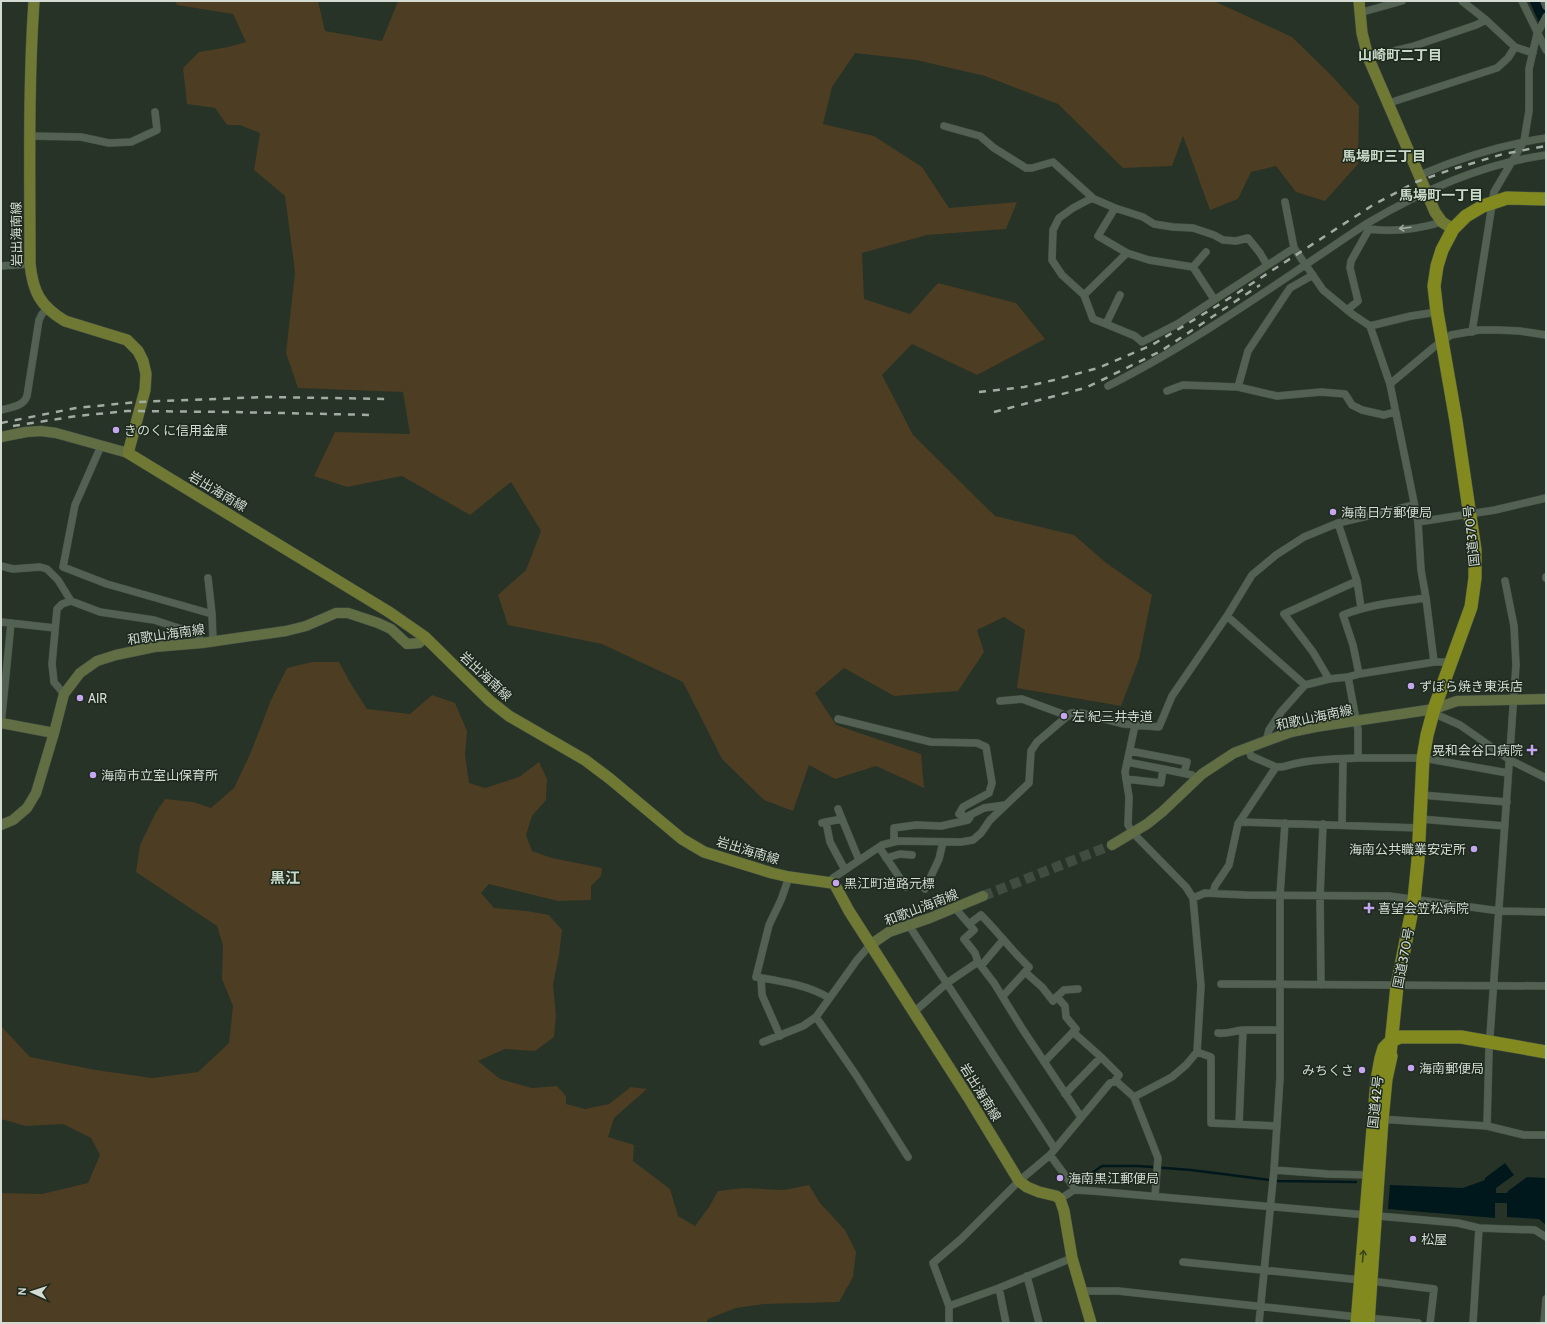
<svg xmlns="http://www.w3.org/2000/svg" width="1547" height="1324" viewBox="0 0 1547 1324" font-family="Cabin,'Noto Sans JP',sans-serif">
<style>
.green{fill:#4c3d23}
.water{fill:#00181c}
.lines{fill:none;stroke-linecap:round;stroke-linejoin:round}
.stream{stroke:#00181c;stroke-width:2.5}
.river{stroke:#00181c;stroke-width:14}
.secondary-tunnel{stroke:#404c40;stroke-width:10;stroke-dasharray:10 5;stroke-linecap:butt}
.street-casing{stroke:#465146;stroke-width:8}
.secondary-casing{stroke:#465146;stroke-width:11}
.primary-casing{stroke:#465146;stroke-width:12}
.highway-casing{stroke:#465146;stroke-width:14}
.street{stroke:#536153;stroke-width:7}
.secondary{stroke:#616d43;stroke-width:10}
.primary{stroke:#6f7933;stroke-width:11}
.highway{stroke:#82891e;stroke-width:13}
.rail{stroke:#a3aca3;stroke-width:2.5;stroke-dasharray:7 7;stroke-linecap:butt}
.oneway{stroke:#a0aaa0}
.oneway2{stroke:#3b461d}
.poi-dot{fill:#c5a6f0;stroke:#1d291d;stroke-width:1.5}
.labels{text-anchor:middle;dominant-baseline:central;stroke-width:3;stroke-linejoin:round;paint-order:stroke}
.street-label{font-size:13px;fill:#d3dbd3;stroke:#1d291d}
.poi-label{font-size:13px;fill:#d3dbd3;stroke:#1d291d;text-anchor:start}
.neighbourhood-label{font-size:14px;font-weight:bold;fill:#cadac9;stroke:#1d291d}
.quarter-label{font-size:15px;font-weight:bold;fill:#cadac9;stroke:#1d291d}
</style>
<rect width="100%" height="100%" fill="#263326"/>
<path class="green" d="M175,1H318L325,31L382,41L398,1H1214L1292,37L1333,77L1359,106L1358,164L1325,201L1296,192L1276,166L1251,172L1238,199L1210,210L1183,136L1172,166L1123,168L1058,104L985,76L916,60L855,53L832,87L823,124L874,136L922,167L949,208L1017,202L1006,229L927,235L862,253L864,299L910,314L938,283L1016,303L1045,339L977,375L912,344L882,375L913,435L995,516L1074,535L1105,562L1152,595L1139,659L1121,706L1017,688L1025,630L1004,617L977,630L984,652L958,691L894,696L844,668L815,693L836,725L921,754L924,788L876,766L835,779L809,765L793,811L764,800L722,759L683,682L602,644L508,625L498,595L526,570L541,531L511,482L470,515L402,476L347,487L314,476L335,432L410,434L403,392L298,388L286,353L295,272L285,196L254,170L260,133L240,125H227L215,108L187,104L183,68L199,52L228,47L246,42L233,14L177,5Z
M312,662H339L351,684L367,709L410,714L432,695L455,703L467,731L465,755L469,783L485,788L519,777L539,762L547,779L546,800L532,816L526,835L532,851L552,858L602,868L601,876L591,886V900L558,901L489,884L481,893L494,908L527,911L549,915L562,930L559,955L553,984L556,1016L554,1037L535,1051L505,1049L478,1061L500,1079L532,1088L557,1086L566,1096V1104L585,1109L609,1104L631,1087L647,1089L614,1118L608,1137L634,1145L633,1161L670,1189L678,1216L695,1226L709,1207L718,1191L744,1188L784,1190L809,1185L820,1203L845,1230L856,1252L853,1277L839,1302L764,1304L736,1308L708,1319L706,1323H1V1193L42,1194L88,1183L100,1155L91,1138L63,1124L26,1126L1,1119V1026L30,1057L96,1070L152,1078L198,1072L229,1043L233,1006L222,979L223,945L217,926L136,872L140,845L156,812L165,799L193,802L211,808L234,788L251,752L271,700L287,668Z"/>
<path class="water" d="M1505,1163L1514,1175L1496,1188V1193H1507L1508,1191L1527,1177L1546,1178V1225L1539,1219L1507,1217V1203H1495V1218L1388,1209L1390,1185L1463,1188L1485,1180V1178Z"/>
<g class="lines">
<path class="stream" d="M1092,1173L1102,1166H1139L1191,1170L1278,1181L1356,1182"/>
<path class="river" d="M1537,1L1546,21"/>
<path class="secondary-tunnel" d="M983,896L1112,845"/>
<defs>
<path id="street" d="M1462,1L1486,20L1515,47L1533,53
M1522,1L1546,50
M1544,1L1546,6
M1359,13L1402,1
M1368,57L1411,47L1476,25L1486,20
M1389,103L1497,68L1508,58L1515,47
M944,126L980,136L994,148L1026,168H1032L1053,162L1094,199L1115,208
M29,136L81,137L109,143L131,142L157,130L155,112
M1420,175C1462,157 1500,145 1546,138
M1094,199H1090L1073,208L1059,218L1053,230L1052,260L1062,275L1084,295L1093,319L1106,324L1120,295
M1285,202L1294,248L1323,290L1352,314L1370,326L1390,384L1418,522L1421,570L1426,598L1434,662H1452
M1369,229C1392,232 1419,229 1442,222
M1127,253L1098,236L1115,208L1143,217L1154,224L1173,227L1193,228L1214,235L1223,240L1236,241L1248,238L1260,253L1267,265
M1,266L30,264
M1193,267L1206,252
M1084,295L1127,253L1149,260L1193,267L1214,299
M1347,310L1358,301L1350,268L1351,261L1369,229
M1106,324L1135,336L1142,342L1179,323L1294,248
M1370,326L1411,316L1437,312
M1472,332L1494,192L1524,141L1529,111V69L1537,34L1546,17
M1390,384L1434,347L1451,335L1479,330H1498L1520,331L1546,335
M1108,386C1199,340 1282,280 1366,224C1422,191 1481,164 1546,155
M1238,387L1248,351L1290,288L1313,275
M1167,391L1183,385L1238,387L1277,396L1321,392L1345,394L1352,405L1362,410L1384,415L1395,412
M1,410C11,407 23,407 27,396L39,320L42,314L47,309
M101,446L75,505L63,567L107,584L212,614
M1418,522L1495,510L1546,498
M1338,523L1357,581L1361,608
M1,566L13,569L40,567L47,569L58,580L71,601
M1546,577V578
M208,578L212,614L213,641
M1227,616L1305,685
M1,622L55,628
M1359,674L1434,662
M1348,677L1329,679L1313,652L1284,614L1357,581
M64,694L54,682L52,664L57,609L62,604L71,601L100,612L154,620L197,634L202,643
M1000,701L1022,699L1068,716
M1433,713L1460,725L1510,760L1546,778
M838,719L931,742L977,743L986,747L992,783L989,793L963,807L959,814L966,817L984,808L1005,805
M1,725L11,623
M1135,725L1125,772L1129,797L1128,825L1133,833L1186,887L1193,898
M1266,741L1269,730L1281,712L1305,685L1329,679
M1130,751L1187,762L1184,773
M1358,758H1423L1508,773
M1127,762L1163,769
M1276,767C1284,768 1290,764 1298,763C1317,759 1338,759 1358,758V730L1348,677L1359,674L1353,645L1343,615C1370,604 1398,602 1426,598
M1126,779L1161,783L1163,769L1192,775L1196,779
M1421,795L1507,802
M838,809L842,819
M1420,819L1505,826
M826,822L842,819L859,860
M1241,822L1419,828
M822,823L826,822L830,842L845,870
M1342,825L1343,759
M894,842V828L916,825L941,826L968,820L970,817
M879,847L906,887
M886,858L900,854L912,855
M789,877L781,900L769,925L756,977C780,981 808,985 829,998
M832,883L833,878L882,845L898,841L961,842L973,840L981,833L990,820L1029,783L1031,751L1037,742L1071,713H1081L1124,724L1159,727L1172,696L1227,616L1252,575L1276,555L1304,537L1338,523L1414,505
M925,889L939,859L943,842
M1213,893L1215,886L1229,865L1238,824L1276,767L1251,756L1248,748
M955,908L974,930L964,939L975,953L978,962L994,983L1023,1030L1081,1117
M908,924L1055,1149
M969,924L981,915C998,932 1012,951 1029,967L1025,972L1042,987L1053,1001
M981,966L1003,940
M761,978L762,995L780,1036
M1221,984L1546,986
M1321,985L1320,896L1323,824
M1003,996L1025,972
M1054,999L1064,990L1078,989
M914,1012L947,983L978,962
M816,1017L856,1075L908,1157
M1073,1032L1101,1057L1119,1075L1114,1082
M1218,1033C1227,1034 1234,1031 1243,1030
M763,1042L803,1026L816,1017L857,960L870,945
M1197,1052L1211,1057V1123L1277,1126
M1044,1062L1076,1029L1066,1017L1065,1006L1057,997
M1065,1094L1101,1057
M1134,1097L1172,1077L1186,1065L1197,1052L1201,986L1193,898L1205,893L1246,895L1389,896L1500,911L1546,912
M1379,1119L1487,1126L1524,1135H1546
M1239,1124L1243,1030H1280
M1487,1126L1489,1050L1516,665L1514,626L1505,581
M1050,1155L1076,1190
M1274,1170L1328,1174L1372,1175
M1060,1199L1074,1190L1093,1191L1458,1223L1479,1228L1535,1230L1546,1237
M1183,1262L1361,1280
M1027,1276L1039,1323
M1371,1281L1434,1289L1430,1323
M999,1288L1006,1323
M1082,1291H1118L1358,1317
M949,1306L933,1263L961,1239L1019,1181L1050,1155L1110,1083L1116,1081L1134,1097L1158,1158L1155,1196
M1368,1318L1418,1323
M949,1323V1306L999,1288L1072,1258
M1259,1323L1274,1170L1280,1078V895L1285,823
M1473,1323L1479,1228
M1544,1323L1546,1299"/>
<path id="secondary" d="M1,437L26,432L41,431L56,433L128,453
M1,723L54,733
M1,825L13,820L27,808L36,793L54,733L64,694L80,673L97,661L116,655L154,647L202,643L286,631L306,626L336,613H348L378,623L391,629L407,644L419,643L425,637
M1112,845L1147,824L1162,812L1202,774L1234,753L1266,741L1291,732L1315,727L1434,709L1457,701L1546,699
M870,945L889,932L930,918L983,896"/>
<path id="primary" d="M34,1C28,89 30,176 30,264C33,292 40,306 65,321L127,340L138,351L143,361L146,374L145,390L128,453L389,612L425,637L490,701L509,716L585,760L609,778L682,839L704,852L772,873L789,877L832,883L835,885L849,911L968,1097L1019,1181L1027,1187L1039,1192L1056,1196L1060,1199L1064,1211L1072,1258L1091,1323
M1359,1L1362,33L1368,57L1435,212L1442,222L1453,229"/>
<path id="highway" d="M1389,1064L1397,986L1414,900L1418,860L1423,758L1427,735L1434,709L1471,607L1475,578V550L1456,421L1437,312L1434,286L1437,266L1442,250L1453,229L1466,216L1483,206L1507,198L1546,199
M1357,1323L1377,1080L1381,1058L1384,1048L1391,1041L1400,1037H1461L1546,1052
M1368,1323L1382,1120L1386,1079L1391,1056"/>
</defs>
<use href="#street" class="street-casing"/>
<use href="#secondary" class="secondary-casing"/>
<use href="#primary" class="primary-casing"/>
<use href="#highway" class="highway-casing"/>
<use href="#street" class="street"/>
<use href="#secondary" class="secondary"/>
<use href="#primary" class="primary"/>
<use href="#highway" class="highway"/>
<path class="rail" d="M979,392L1024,387L1054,380L1098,368L1152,345L1225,301L1373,205L1416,182L1450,170L1503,154L1546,146
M994,412L1085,388L1102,380L1161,351L1260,285
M1,423L76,408L137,402L266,397L390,399
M13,426L77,416L127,411L232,412L374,415"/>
</g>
<defs><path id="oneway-shaft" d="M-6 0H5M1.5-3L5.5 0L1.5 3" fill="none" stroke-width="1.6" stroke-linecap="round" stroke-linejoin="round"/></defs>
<use class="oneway" href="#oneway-shaft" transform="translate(1405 228) rotate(173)"/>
<use class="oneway2" href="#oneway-shaft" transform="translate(1363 1256) rotate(-85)"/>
<g class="poi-dot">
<circle cx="116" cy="430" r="4"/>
<circle cx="1333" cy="512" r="4"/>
<circle cx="1411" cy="686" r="4"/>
<circle cx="80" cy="698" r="4"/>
<circle cx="1064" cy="716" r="4"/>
<path d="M1530 744h4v4h4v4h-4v4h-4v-4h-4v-4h4z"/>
<circle cx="93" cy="775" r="4"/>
<circle cx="1474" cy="849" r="4"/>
<circle cx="836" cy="883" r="4"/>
<path d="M1367 902h4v4h4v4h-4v4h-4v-4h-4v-4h4z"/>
<circle cx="1411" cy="1068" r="4"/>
<circle cx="1362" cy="1070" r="4"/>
<circle cx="1060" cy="1178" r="4"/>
<circle cx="1413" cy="1239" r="4"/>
</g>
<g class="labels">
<g class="street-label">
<text transform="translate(16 234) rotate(-91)">岩出海南線</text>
<text transform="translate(218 491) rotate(31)">岩出海南線</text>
<text transform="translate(1471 536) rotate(-96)">国道370号</text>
<text transform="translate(166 634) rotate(-8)">和歌山海南線</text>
<text transform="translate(486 676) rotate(43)">岩出海南線</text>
<text transform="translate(1314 717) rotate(-12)">和歌山海南線</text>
<text transform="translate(748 850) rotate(17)">岩出海南線</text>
<text transform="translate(921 907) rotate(-21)">和歌山海南線</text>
<text transform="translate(1403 958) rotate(-79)">国道370号</text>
<text transform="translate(981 1092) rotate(58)">岩出海南線</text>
<text transform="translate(1375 1102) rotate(-84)">国道42号</text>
</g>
<g class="poi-label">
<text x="124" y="430">きのくに信用金庫</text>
<text x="1341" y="512">海南日方郵便局</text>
<text x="1419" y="686">ずぼら焼き東浜店</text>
<text x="88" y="698">AIR</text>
<text x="1072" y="716">左 紀三井寺道</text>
<text x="1523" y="750" text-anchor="end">晃和会谷口病院</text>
<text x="101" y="775">海南市立室山保育所</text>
<text x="1466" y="849" text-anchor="end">海南公共職業安定所</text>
<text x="844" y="883">黒江町道路元標</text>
<text x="1378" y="908">喜望会笠松病院</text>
<text x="1419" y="1068">海南郵便局</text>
<text x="1354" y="1070" text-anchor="end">みちくさ</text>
<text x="1068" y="1178">海南黒江郵便局</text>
<text x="1421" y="1239">松屋</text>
</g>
<g class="neighbourhood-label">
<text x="1400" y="55">山崎町二丁目</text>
<text x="1384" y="156">馬場町三丁目</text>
<text x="1441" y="195">馬場町一丁目</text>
</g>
<g class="quarter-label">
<text x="285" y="878">黒江</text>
</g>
</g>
<rect width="1547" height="1324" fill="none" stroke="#d3dbd3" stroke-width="4"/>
<g transform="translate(32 1292) rotate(273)" stroke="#1d291d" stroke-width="3" paint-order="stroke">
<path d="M0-3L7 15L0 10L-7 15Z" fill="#d3dbd3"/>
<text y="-6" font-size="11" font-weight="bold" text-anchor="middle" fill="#d3dbd3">N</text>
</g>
</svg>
